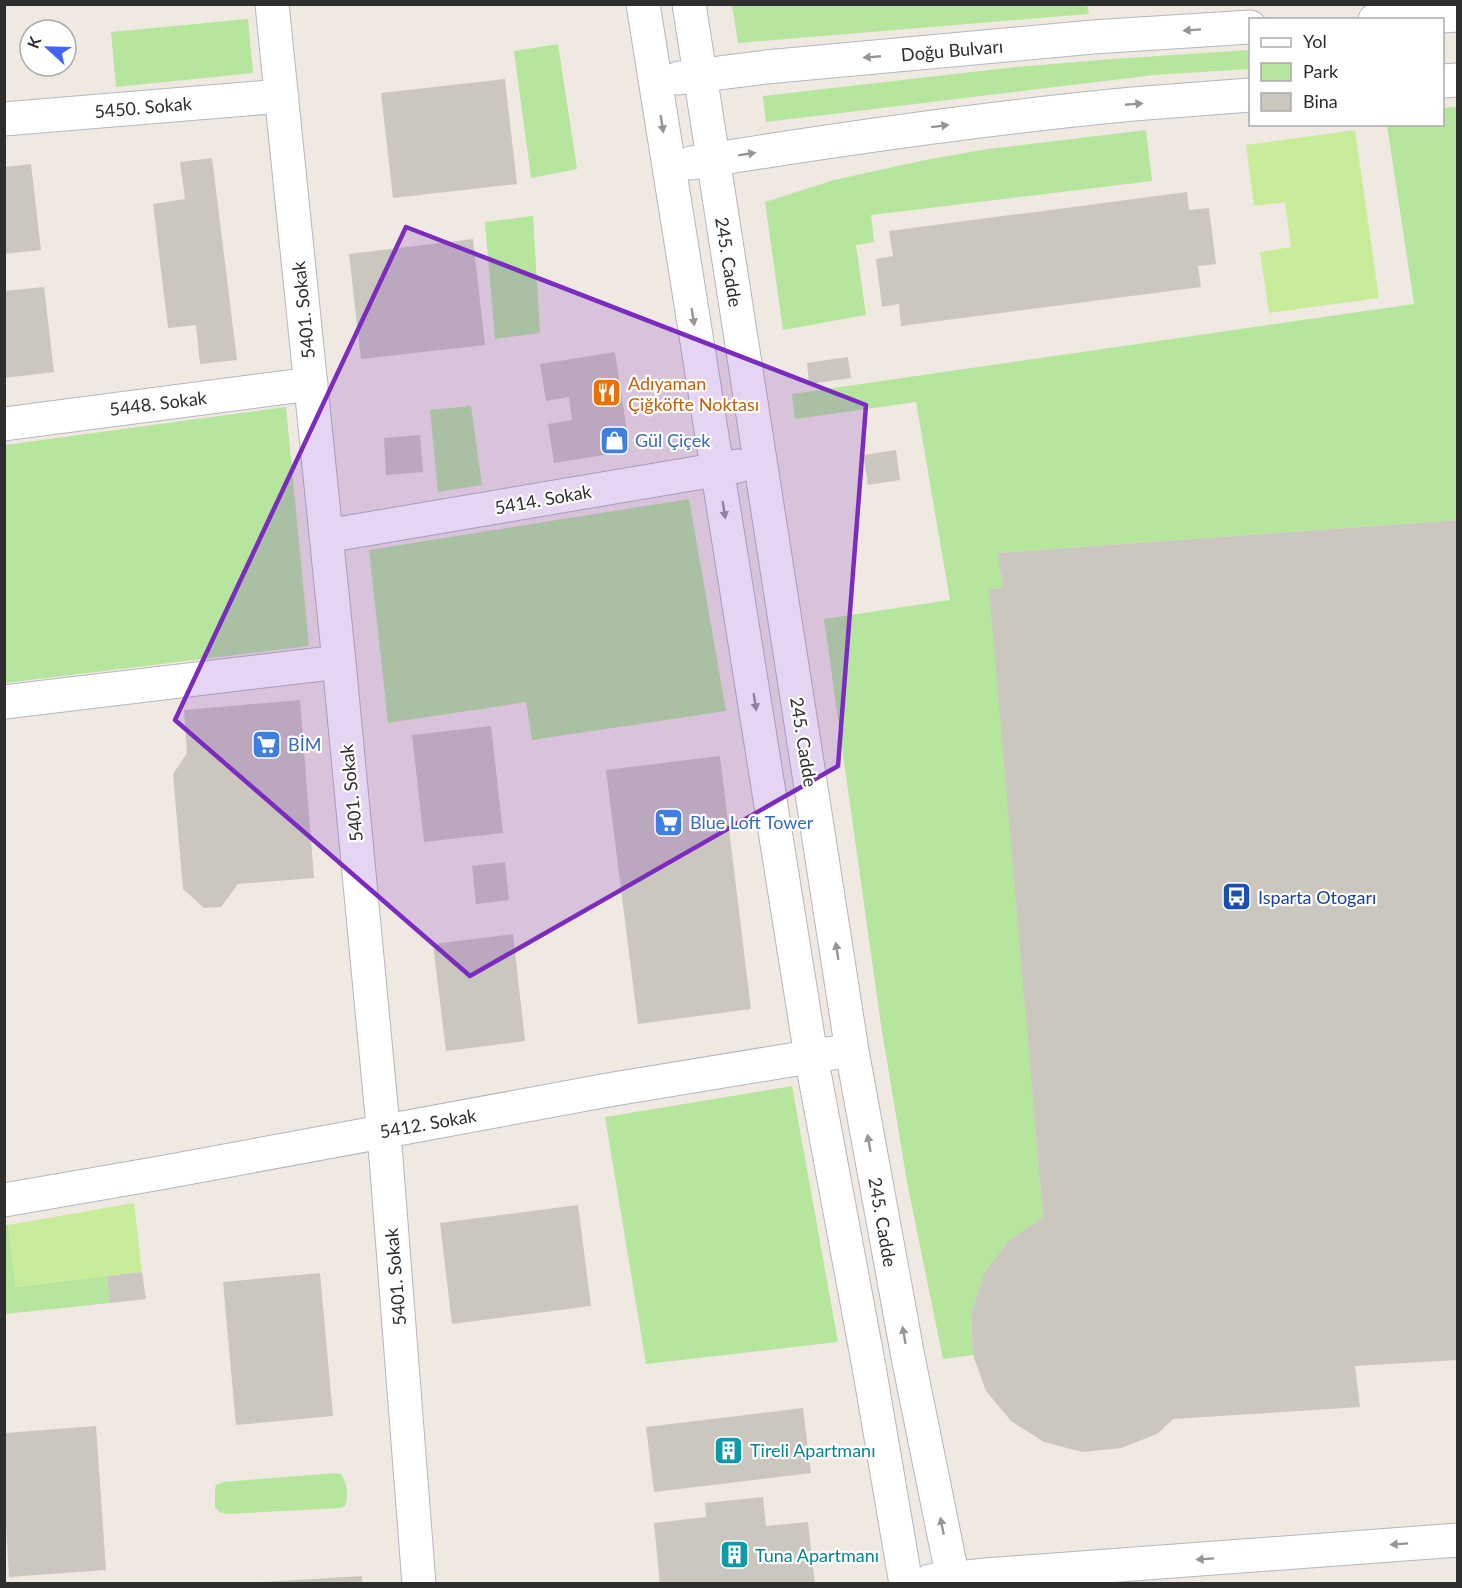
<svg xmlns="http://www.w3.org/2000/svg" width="1462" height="1588" viewBox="0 0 1462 1588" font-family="Lato,sans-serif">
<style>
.green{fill:#b6e59e}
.pitch{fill:#c9ec9a}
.building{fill:#cbc7bf}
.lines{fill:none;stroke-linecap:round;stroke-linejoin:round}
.minor-casing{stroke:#b4b7c1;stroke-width:35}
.minor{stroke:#fff;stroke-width:33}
.oneway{fill:#969696}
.marked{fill:#7b2cbf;fill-opacity:0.2;stroke:#7b2cbf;stroke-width:4.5;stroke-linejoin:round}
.labels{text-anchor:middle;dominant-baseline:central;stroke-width:4.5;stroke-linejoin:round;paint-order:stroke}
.street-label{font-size:18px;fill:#2e2e2e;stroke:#fff}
.food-label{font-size:18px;fill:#c56008;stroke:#fff;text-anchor:start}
.shop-label{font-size:18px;fill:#366cbe;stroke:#fff;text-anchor:start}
.transit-label{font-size:18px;fill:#164399;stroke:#fff;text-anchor:start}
.culture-label{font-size:18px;fill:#0d838f;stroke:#fff;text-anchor:start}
</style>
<rect width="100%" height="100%" fill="#efe9e1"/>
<path class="green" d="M1087,5L1089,14L738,43L732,5Z
M248,19L253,73L116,87L111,32Z
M558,44L577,169L531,178L514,51Z
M1250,50V69L1154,75L766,122L763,96L1016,67L1113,59Z
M1457,107V520L997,553L1003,588L990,589L1043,1217L1009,1240L984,1273L971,1313L973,1355L943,1359L907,1182L881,1025L824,619L950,600L916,402L795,419L792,394L1414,304L1387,125L1442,124L1443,108Z
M1146,130L1152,181L871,215L874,242L856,245L866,315L783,330L765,202L834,180L925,160L988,149Z
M533,216L540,333L495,339L485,222Z
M471,406L482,485L438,492L430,410Z
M286,407L309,646L5,683V445Z
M689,499L726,711L532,740L526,702L388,723L369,550Z
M792,1086L838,1342L646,1364L605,1117Z
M5,1225H8L16,1287L107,1276L110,1303L5,1314Z
M336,1473L341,1474C347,1482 349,1497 345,1506L340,1508L227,1514L219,1512L215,1507V1489L216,1485L223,1482Z"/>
<path class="pitch" d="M1355,130L1379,298L1269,313L1260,252L1291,247L1285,202L1254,206L1246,145Z
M134,1203L142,1272L16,1287L8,1225Z"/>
<path class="building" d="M505,79L517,184L393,198L381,93Z
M212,158L237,360L200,364L196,325L168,328L153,204L185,199L180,162Z
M31,164L41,250L4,254V167Z
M1187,192L1189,210L1209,208L1216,264L1198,266L1201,287L901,326L899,304L882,307L876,259L893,256L889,231Z
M473,239L485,345L361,359L349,254Z
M44,287L54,372L4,378V291Z
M615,352L630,451L554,463L548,424L572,420L569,397L546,401L540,364Z
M848,357L851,378L809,384L807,363Z
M420,435L423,472L386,475L384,438Z
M896,450L900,480L868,485L863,455Z
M1458,520V1360L1355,1366L1360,1407L1173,1419L1157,1434L1121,1448L1082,1452L1044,1442L1011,1421L986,1391L973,1355L971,1313L984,1273L1009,1240L1043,1217L989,589L1003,588L997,553Z
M300,700L314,878L238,884L221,907L204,908L183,889L173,774L187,753L184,710Z
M491,726L503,833L424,842L412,735Z
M720,756L751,1009L638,1024L606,770Z
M505,862L509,900L476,904L472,866Z
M513,934L525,1041L446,1051L433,944Z
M578,1205L591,1306L452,1324L440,1223Z
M142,1272L146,1299L110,1303L107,1276Z
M320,1273L333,1416L236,1425L223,1282Z
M803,1408L811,1473L654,1492L646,1427Z
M96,1426L106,1570L9,1577L5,1507V1433Z
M763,1497L766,1526L808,1522L815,1584H660L654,1523L706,1517L705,1503Z
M362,1576V1584H263V1582Z"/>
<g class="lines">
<defs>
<path id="minor" d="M272,4L339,662L386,1158L419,1584
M643,4L811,1056L869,1367L906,1584
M689,4L852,1051L908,1357L954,1584
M1375,20L1458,15
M679,78L766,67L1093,37L1250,27
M1442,81L1458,80
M4,119L282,96
M691,163C838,139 985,118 1133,104C1172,101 1211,98 1250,95
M4,424L311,384
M326,536L738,466
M4,702L339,662
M4,1200L160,1173L608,1090L833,1053
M930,1581L986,1575L1458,1540"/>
</defs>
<use href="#minor" class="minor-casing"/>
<use href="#minor" class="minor"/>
</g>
<defs><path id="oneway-solid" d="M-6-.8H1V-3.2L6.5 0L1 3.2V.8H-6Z" transform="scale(1.5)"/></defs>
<g class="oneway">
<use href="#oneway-solid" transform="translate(1192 30) rotate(176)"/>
<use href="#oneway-solid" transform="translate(872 57) rotate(175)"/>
<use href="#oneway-solid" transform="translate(1134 104) rotate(-5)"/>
<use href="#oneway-solid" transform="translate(662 124) rotate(81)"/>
<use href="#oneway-solid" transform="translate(940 126) rotate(-7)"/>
<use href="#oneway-solid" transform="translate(747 154) rotate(-9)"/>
<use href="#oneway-solid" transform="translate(693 317) rotate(81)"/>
<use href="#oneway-solid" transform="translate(724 510) rotate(81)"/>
<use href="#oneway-solid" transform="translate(755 702) rotate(81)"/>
<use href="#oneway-solid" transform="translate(837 951) rotate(-99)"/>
<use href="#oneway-solid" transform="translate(869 1143) rotate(-100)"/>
<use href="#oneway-solid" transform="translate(904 1335) rotate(-100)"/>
<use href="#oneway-solid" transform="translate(942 1526) rotate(-101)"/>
<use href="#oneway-solid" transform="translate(1399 1544) rotate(176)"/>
<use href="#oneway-solid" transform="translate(1205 1559) rotate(176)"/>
</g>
<path class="marked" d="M406,227L866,405L838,766L470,976L175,720Z"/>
<defs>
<symbol id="restaurant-square" viewBox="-11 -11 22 22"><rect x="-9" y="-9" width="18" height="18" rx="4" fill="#e8710a" stroke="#fff"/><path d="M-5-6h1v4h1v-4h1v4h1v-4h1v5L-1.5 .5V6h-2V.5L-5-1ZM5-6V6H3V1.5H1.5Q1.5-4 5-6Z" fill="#fff"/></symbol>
<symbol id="shop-square" viewBox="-11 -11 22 22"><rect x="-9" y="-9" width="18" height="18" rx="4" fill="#3f7fe0" stroke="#fff"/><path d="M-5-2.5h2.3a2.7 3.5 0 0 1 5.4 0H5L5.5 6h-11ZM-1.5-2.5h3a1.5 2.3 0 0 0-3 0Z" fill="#fff"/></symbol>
<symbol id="supermarket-square" viewBox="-11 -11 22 22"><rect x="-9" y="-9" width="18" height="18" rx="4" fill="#3f7fe0" stroke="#fff"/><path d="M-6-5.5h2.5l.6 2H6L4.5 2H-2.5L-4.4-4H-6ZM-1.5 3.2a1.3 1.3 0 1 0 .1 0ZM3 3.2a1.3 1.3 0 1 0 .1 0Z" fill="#fff"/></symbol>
<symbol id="bus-square" viewBox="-11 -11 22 22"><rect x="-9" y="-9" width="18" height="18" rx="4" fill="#1a4fb4" stroke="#fff"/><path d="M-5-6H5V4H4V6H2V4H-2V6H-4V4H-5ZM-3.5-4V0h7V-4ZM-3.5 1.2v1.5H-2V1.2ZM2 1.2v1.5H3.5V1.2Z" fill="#fff"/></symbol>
<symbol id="building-square" viewBox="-11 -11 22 22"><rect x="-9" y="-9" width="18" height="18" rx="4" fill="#0f9aa8" stroke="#fff"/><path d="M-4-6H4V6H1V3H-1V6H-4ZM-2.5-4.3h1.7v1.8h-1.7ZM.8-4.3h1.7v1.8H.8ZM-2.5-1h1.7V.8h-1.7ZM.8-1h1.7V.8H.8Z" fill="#fff"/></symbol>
</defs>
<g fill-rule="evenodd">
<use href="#restaurant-square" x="590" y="376" width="33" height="33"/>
<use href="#shop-square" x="598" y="424" width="33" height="33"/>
<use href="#supermarket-square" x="250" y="728" width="33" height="33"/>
<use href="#supermarket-square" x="652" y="806" width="33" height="33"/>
<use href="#bus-square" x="1220" y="880" width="33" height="33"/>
<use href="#building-square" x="712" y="1434" width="33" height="33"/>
<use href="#building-square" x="718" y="1538" width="33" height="33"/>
</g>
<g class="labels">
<g class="street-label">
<text transform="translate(952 50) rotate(-5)">Doğu Bulvarı</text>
<text transform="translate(143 107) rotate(-5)">5450. Sokak</text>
<text transform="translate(729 262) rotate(81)">245. Cadde</text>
<text transform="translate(303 310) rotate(-96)">5401. Sokak</text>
<text transform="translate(158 403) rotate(-7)">5448. Sokak</text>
<text transform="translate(543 499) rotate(-10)">5414. Sokak</text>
<text transform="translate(804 742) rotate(81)">245. Cadde</text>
<text transform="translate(351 793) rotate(-96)">5401. Sokak</text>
<text transform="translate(428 1123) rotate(-10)">5412. Sokak</text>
<text transform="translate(883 1222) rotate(80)">245. Cadde</text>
<text transform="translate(395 1277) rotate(-95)">5401. Sokak</text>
</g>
<g class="food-label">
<text x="628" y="383">Adıyaman<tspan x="628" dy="21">Çiğköfte Noktası</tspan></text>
</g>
<g class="shop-label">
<text x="635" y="440">Gül Çiçek</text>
<text x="288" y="744">BİM</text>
<text x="690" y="822">Blue Loft Tower</text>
</g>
<g class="transit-label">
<text x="1258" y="897">Isparta Otogarı</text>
</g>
<g class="culture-label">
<text x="750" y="1450">Tireli Apartmanı</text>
<text x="755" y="1555">Tuna Apartmanı</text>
</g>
</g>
<rect width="1462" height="1588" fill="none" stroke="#2e2e2e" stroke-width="12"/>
<rect x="1249" y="18" width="195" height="108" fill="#ffffff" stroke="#ababab" stroke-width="1.5"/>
<rect x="1261" y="38" width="30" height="9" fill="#ffffff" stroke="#ababab" stroke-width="1.5"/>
<text x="1303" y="48" font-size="18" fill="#2e2e2e">Yol</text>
<rect x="1261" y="63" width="30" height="18" fill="#b6e59e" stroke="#ababab" stroke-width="1.5"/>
<text x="1303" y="78" font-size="18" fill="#2e2e2e">Park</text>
<rect x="1261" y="93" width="30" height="18" fill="#cbc7bf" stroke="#ababab" stroke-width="1.5"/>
<text x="1303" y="108" font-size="18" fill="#2e2e2e">Bina</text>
<g transform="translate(48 48) rotate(292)"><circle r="28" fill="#ffffff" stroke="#ababab" stroke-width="1.5"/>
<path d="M0-4.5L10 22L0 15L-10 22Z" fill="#4264fb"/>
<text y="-9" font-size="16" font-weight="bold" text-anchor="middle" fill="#2e2e2e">K</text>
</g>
</svg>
